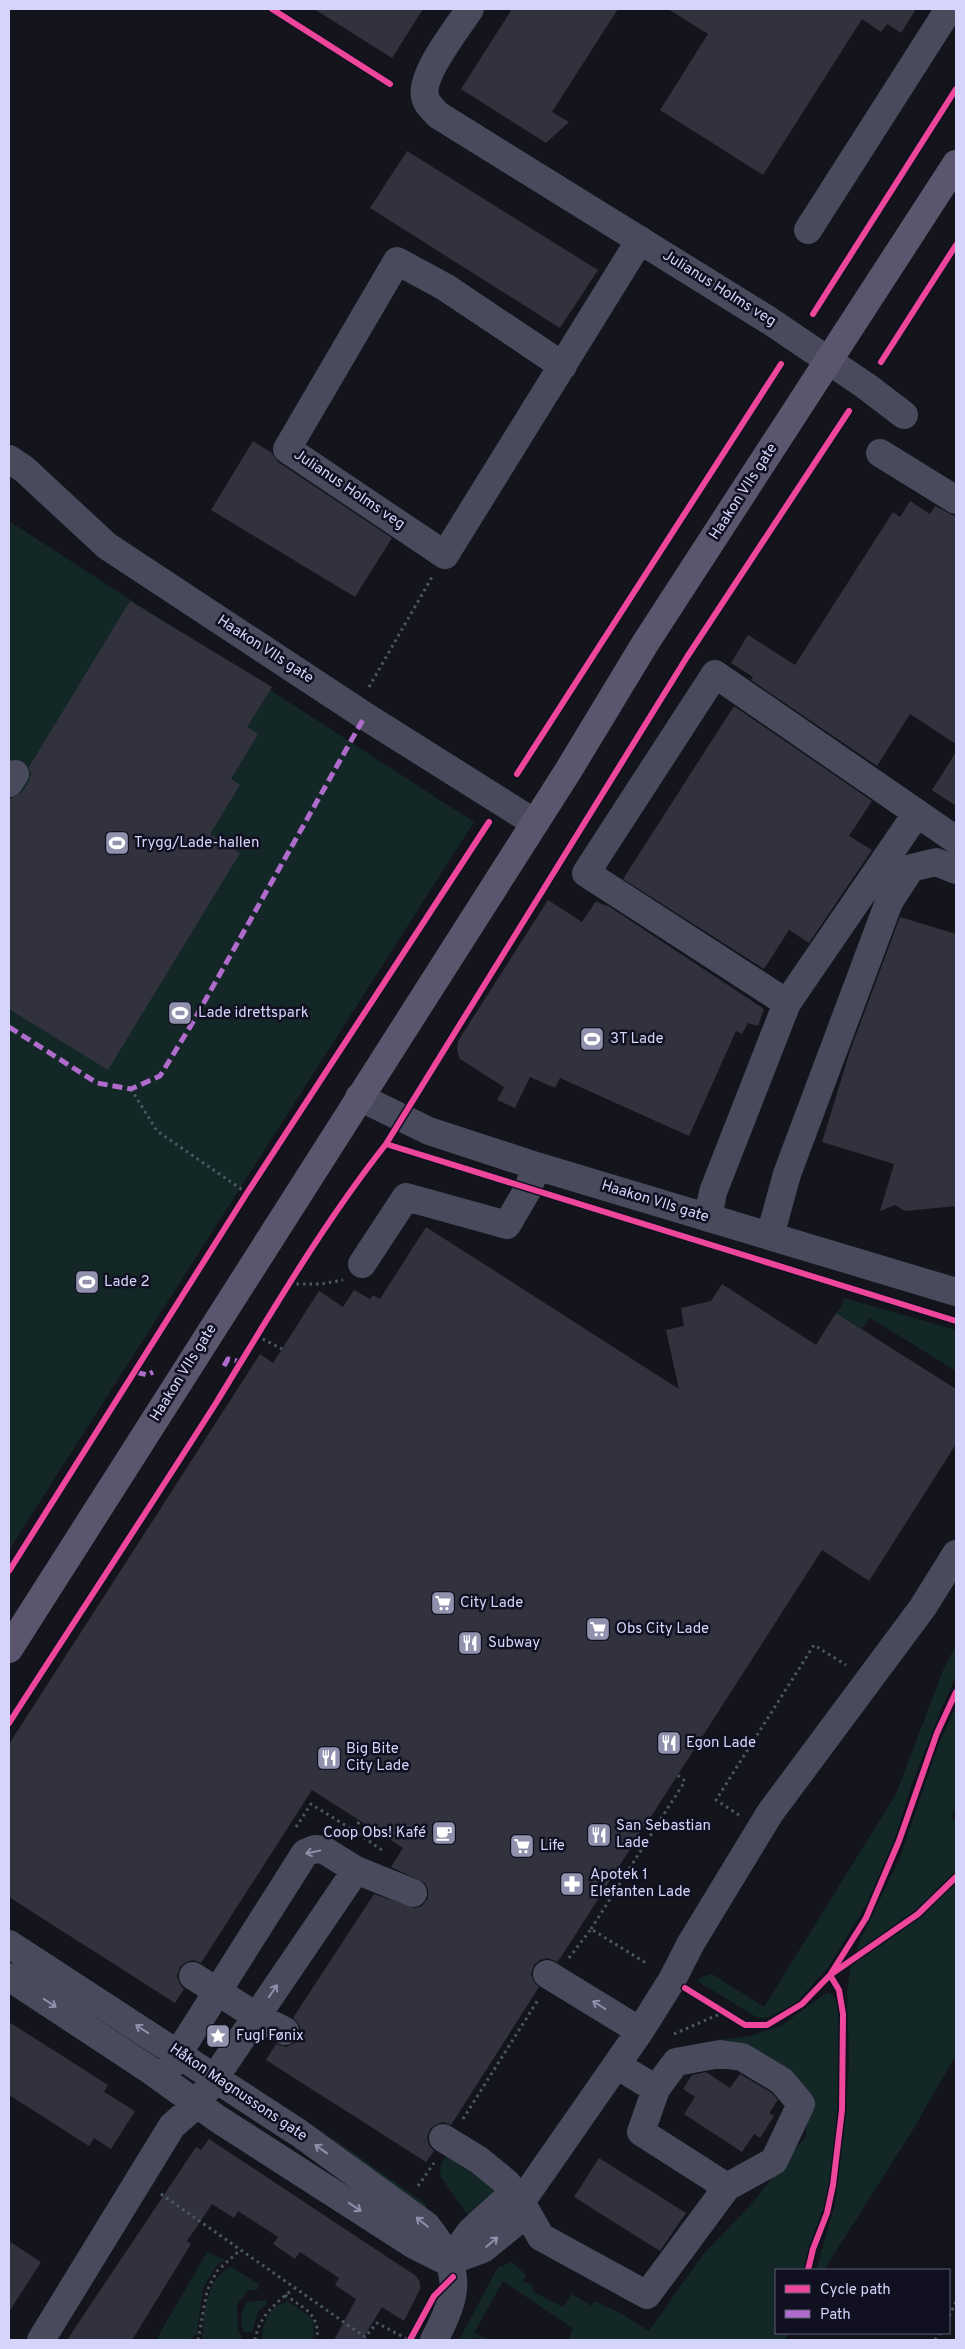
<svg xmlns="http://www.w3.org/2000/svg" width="965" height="2349" viewBox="0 0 965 2349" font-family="Overpass,sans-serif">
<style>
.green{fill:#132726}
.building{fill:#32323f}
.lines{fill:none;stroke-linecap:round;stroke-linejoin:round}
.path{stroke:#4b5963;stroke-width:3;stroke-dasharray:2.5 4;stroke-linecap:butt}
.minor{stroke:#4a4a5d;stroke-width:28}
.major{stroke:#5b556e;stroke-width:28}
.quiet{stroke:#b06ccc;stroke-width:5;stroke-dasharray:10 5;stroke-linecap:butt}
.cycleway-casing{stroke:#111021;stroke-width:9}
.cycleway{stroke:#ed469a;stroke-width:6}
.oneway{stroke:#908fac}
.labels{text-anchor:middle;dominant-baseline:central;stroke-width:5;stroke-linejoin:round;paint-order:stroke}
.street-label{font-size:15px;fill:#d5d4fb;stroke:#111021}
.poi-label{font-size:15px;fill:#d5d4fb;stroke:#111021;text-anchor:start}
</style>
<rect width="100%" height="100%" fill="#14141d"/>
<path class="green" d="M9,521L474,822L9,1550Z
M844,1298L956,1330V1371L870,1318L862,1329L836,1313L842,1306Z
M956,1645V1676L941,1710L913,1781L894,1841L868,1902L830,1965L798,2001L770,2017L758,2018L697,1981L704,1976L712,1974L764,2007L896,1794L944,1668Z
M956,1706V1806L951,1818L956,1820V2055L911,2133L824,2270H816L835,2204L846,2115L849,2060L847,1991L850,1970L860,1940L899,1860L939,1743Z
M826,1993C834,1994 836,1999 839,2007V2092L834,2154L827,2199L812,2239L804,2270H776V2333H788L786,2340H572L569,2339L572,2328L503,2281L474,2333L489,2340L477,2338L459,2340L498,2267L512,2262L526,2275L523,2281L534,2286L532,2291L563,2307L572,2294L592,2306L595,2301L622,2314L649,2331L704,2253L747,2209L806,2136V2102L717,2042L718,2040L750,2036L781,2026Z
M310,2122L426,2204V2210Z
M448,2153L501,2187L470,2218L440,2176L441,2165Z
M207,2252L225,2260L215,2267L203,2289L197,2334L190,2340H156Z
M231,2267L259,2284L257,2290H249L237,2304L238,2331L243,2340H202C204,2315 205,2279 231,2267Z
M267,2300L266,2305L259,2310L252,2332H244C239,2320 241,2312 247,2302Z
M288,2301L313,2319L314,2340H262C262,2322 269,2307 288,2301Z"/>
<path class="building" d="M314,9H423L392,58Z
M512,9H618L552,112L569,122L546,143L461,89Z
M668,9H916L901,33L887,24L881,32L862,19L763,175L660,110L708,34Z
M407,151L598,270L560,328L370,208Z
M253,441L272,453L278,462L392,538L355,597L211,510Z
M910,501L930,514L935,506L956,517V744L910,714L877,766L751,680L753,677L731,663L748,635L795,665L893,512L900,517Z
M130,601L272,687L247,727L258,734L231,779L240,785L210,834L240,853L108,1070L9,1009V800L22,792L28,783L31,775L29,767Z
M734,706L872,801L849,836L872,850L809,943L789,930L764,969L623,879Z
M956,752V806L932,790Z
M548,900L582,922L596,901L606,906L607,905L764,1009L758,1026L748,1023L742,1034L736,1031L689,1136L560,1078L555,1088L530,1077L515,1108L497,1100L504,1087L460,1059L457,1051L458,1041Z
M900,917L956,934V1206L905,1211L895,1205L880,1211L894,1164L822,1142L850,1051Z
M426,1227L679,1389L666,1330L684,1326L681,1308L711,1301L722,1284L816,1345L836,1313L956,1389V1444L869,1581L822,1550L561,1957L557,1962L548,1958L540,1960L534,1965L531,1974L534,1982L539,1987L451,2125L443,2122L435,2125L430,2129L427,2138L429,2145L434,2151L426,2162L266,2060L276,2044L286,2047L293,2044L299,2039L301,2030L298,2023L293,2018L374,1894L415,1908L422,1906L428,1898V1890L425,1883L391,1867L403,1848L312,1790L201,1963L194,1960L186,1962L180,1967L177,1976L179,1983L184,1989L175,2003L9,1897V1744L260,1354L273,1363L319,1291L343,1307L354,1290L370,1299L373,1295L380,1299Z
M9,2022L108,2085L104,2092L135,2111L111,2149L94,2138L89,2146L9,2095Z
M706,2072L730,2088L740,2074L772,2093L778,2100L769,2113L774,2116L760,2138L754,2134L742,2152L684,2114L695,2097L683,2089L692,2075Z
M209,2139L416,2276L420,2282V2289L404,2321L382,2307L362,2340H334L356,2299L335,2285L339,2278L300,2252L295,2259L273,2244L278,2237L238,2211L234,2218L212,2204L187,2241L191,2244L132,2340H67L196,2147L201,2150Z
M599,2158L686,2213L660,2251L574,2197Z
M9,2241L41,2262L9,2312Z"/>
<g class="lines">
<path class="path" d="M369,687L432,577
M131,1089L157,1131L247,1193
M290,1284H321L343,1280
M257,1336L282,1349
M739,1815L716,1800L814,1645L846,1665
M296,1827L311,1804L353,1830L360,1821
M353,1830L382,1850
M591,1929L685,1781L676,1774
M569,1958L591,1929L646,1963
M674,2034L722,2013
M463,2119L538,2000
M418,2186L434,2163
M161,2194L365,2337L377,2323L409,2340
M285,2295C305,2309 320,2314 317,2340
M949,2316L956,2302
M198,2340L207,2291L217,2271L240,2250
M255,2340C259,2316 275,2304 293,2289
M935,2340L940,2333"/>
<path class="minor" d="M470,9C458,27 420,75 425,96C426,104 433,109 438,115L770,321L866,386L904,415
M808,230L949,9
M563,366L445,287L397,261L287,449L445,555L640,240
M880,453L956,500
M9,459L24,469L107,546L365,716L535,823
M9,783L15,774
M917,813L956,840
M359,1097L429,1131L536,1166L956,1292
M708,1218L713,1192L787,1003L917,813L715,674L586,873L787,1003
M770,1236L787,1174L889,902L911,868L936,862L956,870
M362,1264L406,1197L507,1225L528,1189L536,1166
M9,1944L299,2133L426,2225C462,2270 460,2291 434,2340
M547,1974L640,2031
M193,1976L256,2016L285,2031
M9,1977L147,2068L218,2119L414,2245L448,2262
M169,2068L305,1853L315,1849L324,1850L356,1870L413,1893
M656,2089L641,2132L727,2187
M443,2138L479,2160L507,2183L521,2202L541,2237L647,2295L727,2187L774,2161L801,2104L782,2081L742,2057L720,2054L676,2062L656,2089L618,2066
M448,2262L483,2249L516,2222L521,2202L640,2031L672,1980L691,1943L770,1813L923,1607L956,1554
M448,2262L471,2231L504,2201L521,2202
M41,2340L172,2126L197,2104L356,1870"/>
<path class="major" d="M9,1649L568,771L646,642L956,164"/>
<path class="quiet" d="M9,1027L97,1083L131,1089L160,1076L193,1022L365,716
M224,1366L228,1359L241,1362
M136,1372L147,1375L153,1372"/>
<defs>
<path id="cycleway" d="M272,9L390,84
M813,314L956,89
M881,362L956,245
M517,774L781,364
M386,1144L956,1321
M9,1571L247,1193L489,822
M9,1723C78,1616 148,1510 216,1403C270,1315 322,1225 386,1144L687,657L849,411
M685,1988L745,2025H767L802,2004L830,1975L918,1914L956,1877
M808,2270L813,2249L827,2213L833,2185L842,2110L843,2014L839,1990L830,1975L866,1918L899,1841L937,1733L956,1692
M410,2340L434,2296L453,2277"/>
</defs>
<use href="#cycleway" class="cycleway-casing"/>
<use href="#cycleway" class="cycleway"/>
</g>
<defs><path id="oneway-shaft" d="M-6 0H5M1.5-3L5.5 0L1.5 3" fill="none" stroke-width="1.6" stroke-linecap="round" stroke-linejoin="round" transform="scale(1.25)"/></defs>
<g class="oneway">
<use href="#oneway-shaft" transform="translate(313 1852) rotate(169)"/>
<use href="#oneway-shaft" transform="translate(273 1991) rotate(-56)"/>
<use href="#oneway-shaft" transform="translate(50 2003) rotate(34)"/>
<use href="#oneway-shaft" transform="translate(599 2005) rotate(-148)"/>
<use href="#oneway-shaft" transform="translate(142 2029) rotate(-147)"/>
<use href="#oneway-shaft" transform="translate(321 2149) rotate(-144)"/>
<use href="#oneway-shaft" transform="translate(355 2207) rotate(33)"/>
<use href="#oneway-shaft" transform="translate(422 2222) rotate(-141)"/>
<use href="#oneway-shaft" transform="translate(492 2242) rotate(-40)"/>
</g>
<defs>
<symbol id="stadium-square" viewBox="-11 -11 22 22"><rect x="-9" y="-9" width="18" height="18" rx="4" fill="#9191ad" stroke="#111021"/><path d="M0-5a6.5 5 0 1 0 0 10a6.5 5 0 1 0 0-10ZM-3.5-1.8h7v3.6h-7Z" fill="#fff"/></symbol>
<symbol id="supermarket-square" viewBox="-11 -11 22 22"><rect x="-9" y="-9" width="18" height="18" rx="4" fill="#9191ad" stroke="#111021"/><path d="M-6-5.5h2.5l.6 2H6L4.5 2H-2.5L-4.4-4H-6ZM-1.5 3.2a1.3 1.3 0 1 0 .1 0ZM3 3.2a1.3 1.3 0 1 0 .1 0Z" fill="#fff"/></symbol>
<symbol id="restaurant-square" viewBox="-11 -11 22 22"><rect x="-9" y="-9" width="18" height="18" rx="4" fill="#9191ad" stroke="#111021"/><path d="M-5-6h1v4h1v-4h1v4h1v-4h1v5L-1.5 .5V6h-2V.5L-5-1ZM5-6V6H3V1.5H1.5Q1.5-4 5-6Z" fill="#fff"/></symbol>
<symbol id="cafe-square" viewBox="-11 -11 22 22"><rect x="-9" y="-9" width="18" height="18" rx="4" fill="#9191ad" stroke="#111021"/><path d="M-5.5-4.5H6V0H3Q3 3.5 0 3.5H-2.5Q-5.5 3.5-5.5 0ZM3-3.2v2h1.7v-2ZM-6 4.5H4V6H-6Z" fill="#fff"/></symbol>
<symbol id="pharmacy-square" viewBox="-11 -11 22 22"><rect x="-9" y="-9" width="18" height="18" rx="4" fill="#9191ad" stroke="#111021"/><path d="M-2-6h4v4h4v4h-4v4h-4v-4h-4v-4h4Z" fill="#fff"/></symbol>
<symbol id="sight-square" viewBox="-11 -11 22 22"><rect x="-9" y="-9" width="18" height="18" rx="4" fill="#9191ad" stroke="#111021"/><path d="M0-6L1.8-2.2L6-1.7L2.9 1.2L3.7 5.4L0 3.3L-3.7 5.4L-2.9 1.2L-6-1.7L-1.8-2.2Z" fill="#fff"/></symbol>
</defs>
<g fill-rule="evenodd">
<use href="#stadium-square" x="103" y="829" width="28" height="28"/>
<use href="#stadium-square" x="166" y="999" width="28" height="28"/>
<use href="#stadium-square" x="578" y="1025" width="28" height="28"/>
<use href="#stadium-square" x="73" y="1268" width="28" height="28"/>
<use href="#supermarket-square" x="429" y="1589" width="28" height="28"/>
<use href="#supermarket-square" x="584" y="1615" width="28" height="28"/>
<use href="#restaurant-square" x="456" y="1629" width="28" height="28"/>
<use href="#restaurant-square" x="655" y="1729" width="28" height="28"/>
<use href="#restaurant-square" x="315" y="1744" width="28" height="28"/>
<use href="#cafe-square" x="430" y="1819" width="28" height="28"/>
<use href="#restaurant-square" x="585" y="1821" width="28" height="28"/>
<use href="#supermarket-square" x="508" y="1832" width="28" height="28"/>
<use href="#pharmacy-square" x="558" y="1870" width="28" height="28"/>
<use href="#sight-square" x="204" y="2022" width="28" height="28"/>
</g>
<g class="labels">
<g class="street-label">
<text transform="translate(719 289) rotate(32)">Julianus Holms veg</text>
<text transform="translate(349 490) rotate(34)">Julianus Holms veg</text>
<text transform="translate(744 492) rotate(-57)">Haakon VIIs gate</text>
<text transform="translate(265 650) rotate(33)">Haakon VIIs gate</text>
<text transform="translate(655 1202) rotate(17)">Haakon VIIs gate</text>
<text transform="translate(184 1373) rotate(-58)">Haakon VIIs gate</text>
<text transform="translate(238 2093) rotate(34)">Håkon Magnussons gate</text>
</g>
<g class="poi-label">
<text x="134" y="843">Trygg/Lade-hallen</text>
<text x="198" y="1013">Lade idrettspark</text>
<text x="610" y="1039">3T Lade</text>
<text x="104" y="1282">Lade 2</text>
<text x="460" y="1603">City Lade</text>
<text x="616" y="1629">Obs City Lade</text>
<text x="488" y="1643">Subway</text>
<text x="686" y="1743">Egon Lade</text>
<text x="346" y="1749">Big Bite<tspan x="346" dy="17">City Lade</tspan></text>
<text x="616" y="1826">San Sebastian<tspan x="616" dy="17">Lade</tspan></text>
<text x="426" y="1833" text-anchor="end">Coop Obs! Kafé</text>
<text x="540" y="1846">Life</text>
<text x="590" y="1875">Apotek 1<tspan x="590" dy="17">Elefanten Lade</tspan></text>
<text x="236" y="2036">Fugl Fønix</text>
</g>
</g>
<rect width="965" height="2349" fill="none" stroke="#d5d4fb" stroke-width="20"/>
<rect x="775" y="2269" width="175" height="65" fill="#111021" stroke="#5f5e78"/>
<rect x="785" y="2285" width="25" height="8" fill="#ed469a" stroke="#5f5e78"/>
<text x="820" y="2294" font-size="15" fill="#d5d4fb">Cycle path</text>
<rect x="785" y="2310" width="25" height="8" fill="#b06ccc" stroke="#5f5e78"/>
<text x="820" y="2319" font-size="15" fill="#d5d4fb">Path</text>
</svg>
